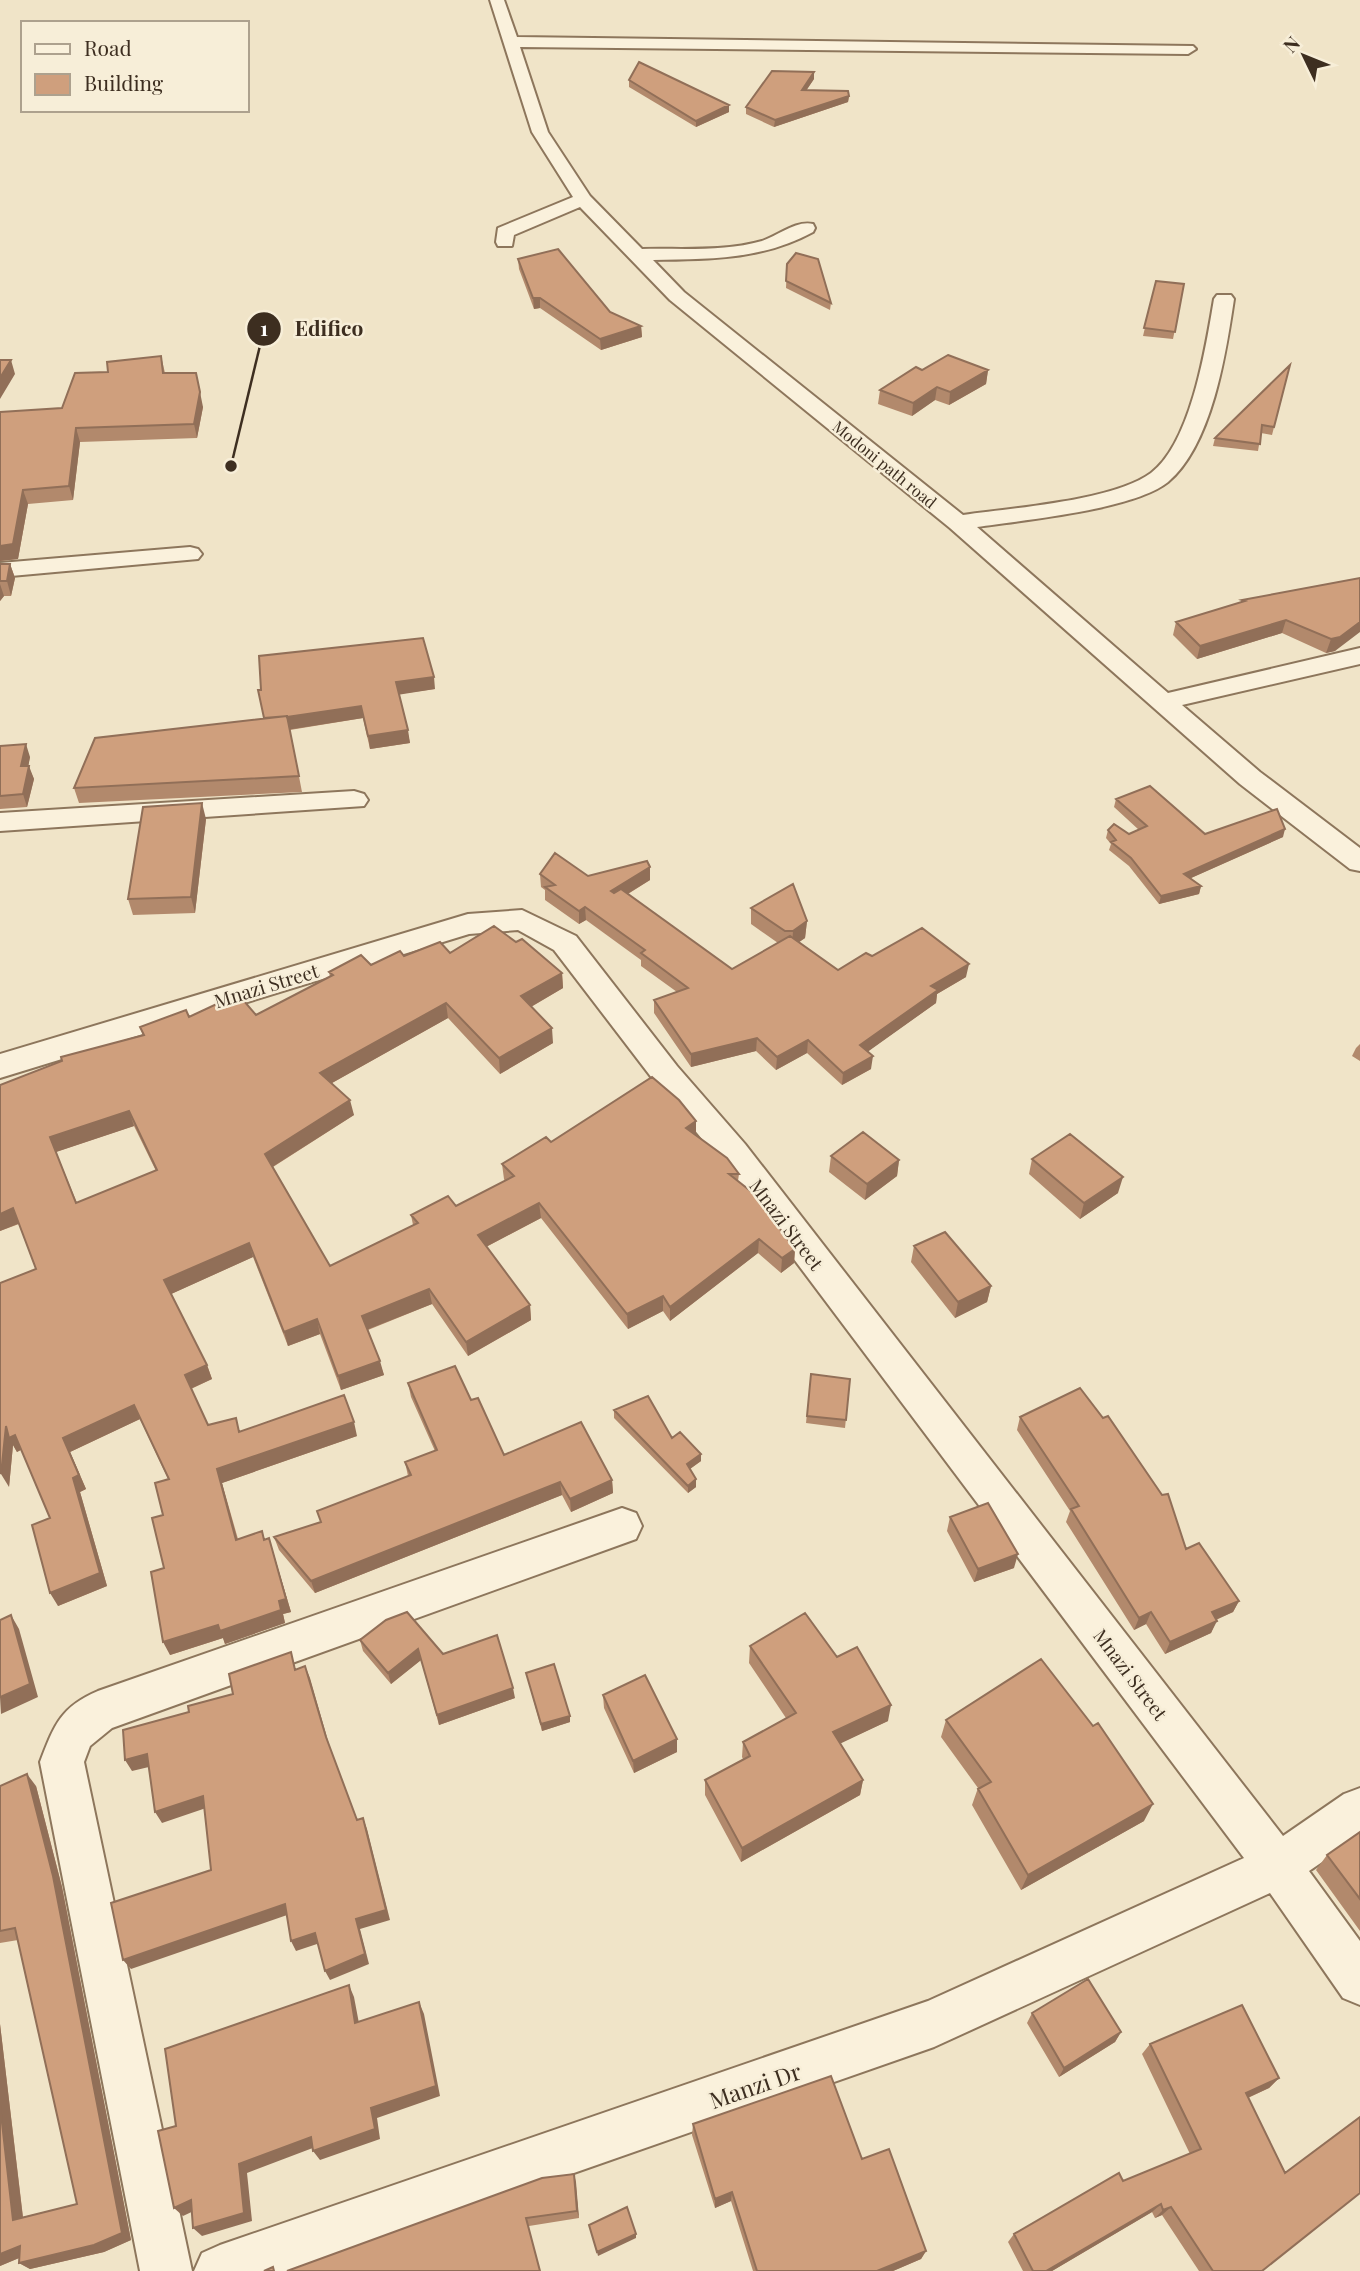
<svg xmlns="http://www.w3.org/2000/svg" width="1360" height="2271" viewBox="0 0 1360 2271" font-family="'Playfair Display',serif">
<style>
.lines{fill:none;stroke-linecap:round;stroke-linejoin:round}
.minor-casing{stroke:#8d765c;stroke-width:4}
.minor{fill:#faf1dc;fill-rule:evenodd}
.wall{fill:#b2896c;fill-rule:evenodd}
.shaded-wall{fill:#916f58}
.building{fill:#cf9f7d;stroke:#916f58;stroke-width:2;fill-rule:evenodd}
.labels{text-anchor:middle;dominant-baseline:central;stroke-width:5;stroke-linejoin:round;paint-order:stroke}
.far-street-label{font-size:16px;fill:#3d2e20;stroke:#f7eed8}
.street-label{font-size:19px;fill:#3d2e20;stroke:#f7eed8}
.near-street-label{font-size:23px;fill:#3d2e20;stroke:#f7eed8}
.leader{fill:none;stroke:#3d2e20;stroke-width:2.5}
.callout-dot{fill:#3d2e20;stroke:#f7eed8;stroke-width:2.5}
.mark-label{font-size:21px;text-anchor:middle;font-weight:bold;fill:#fff}
.callout-label{font-size:21px;text-anchor:middle;font-weight:bold;fill:#3d2e20;stroke:#f7eed8;stroke-width:5;stroke-linejoin:round;paint-order:stroke}
</style>
<rect width="100%" height="100%" fill="#f0e4c8"/>
<g class="lines">
<defs>
<path id="minor" d="M490,0H504L517,37L1193,46L1196,49L1188,54L520,47L548,132L590,196L642,249C681,248 724,252 762,241C778,236 796,220 813,224L815,228L813,232C762,260 709,259 653,260L684,292L963,515C1011,508 1113,501 1151,473C1191,443 1206,347 1214,299L1217,295H1231L1234,299C1226,353 1212,445 1168,482C1133,510 1023,520 977,527L1168,693L1360,648V664L1182,705L1260,772L1360,848V871L1350,869L1240,784L950,528L670,300L580,207L514,235L512,246H498L496,242L498,228L573,197L532,132Z
M190,547L198,549L202,554L198,559L0,577V563Z
M354,791L364,794L368,800L364,806L0,831V813Z
M522,910L576,936L677,1066L745,1144L1283,1836L1344,1794L1360,1788V1836L1309,1871L1360,1941V2005L1343,1998L1270,1893L934,2047L294,2271H194L202,2253L220,2245L928,2001L1244,1858L721,1162L655,1082L554,950L518,930L469,934L0,1078V1054L468,914Z
M622,1508L636,1513L642,1526L636,1539L112,1728L90,1746L84,1762L192,2271H140L40,1762C54,1726 60,1707 98,1691Z"/>
</defs>
<use href="#minor" class="minor-casing"/>
<use href="#minor" class="minor"/>
</g>
<path class="wall" d="M814,79L806,90L849,96L848,102L774,127L746,114V107Z
M629,80L729,112L696,127L629,87Z
M518,259L610,312L641,326L642,337L601,350L540,308L534,309L519,269Z
M787,264L831,303L830,310L786,288Z
M1156,281L1184,284L1173,339L1143,336Z
M161,356L165,373L203,407L197,438L80,442L73,500L28,504L18,559L0,561V412L62,408L108,372Z
M1290,365L1272,435L1261,433L1258,451L1213,446L1215,438Z
M988,370L986,384L949,405L935,400L912,416L878,404L880,390Z
M0,564H10L15,578L11,596H4L0,601Z
M1360,578L1335,651L1326,653L1282,633L1197,659L1173,635L1176,622L1242,602V600Z
M435,689L399,694L410,743L370,749L363,718L290,730L302,792L79,803L74,788L264,718L258,690Z
M0,746L30,757L28,766L34,779L27,807L0,809Z
M1116,799L1205,834L1283,837L1191,878L1201,886L1199,894L1159,904L1129,866L1109,850L1111,844L1106,838L1108,830L1129,834L1139,830L1114,807Z
M206,819L195,913L133,915L128,899Z
M650,867V880L628,894L732,969L778,943L751,924V908L807,921L805,938L799,942L838,970L872,956L966,977L937,994L936,1003L868,1051L871,1069L842,1085L807,1053L776,1070L756,1051L691,1067L654,1013V1000L677,992L641,966V960L586,920L579,924L545,900V890L541,887L540,874L588,876Z
M516,942L562,973L563,988L531,1007L553,1043L500,1074L448,1018L332,1083L354,1115L273,1167L330,1266L413,1225L411,1215L456,1206L505,1181L504,1179L502,1164L551,1142L696,1135L739,1174L738,1181L795,1249L794,1263L781,1273L758,1253L670,1321L663,1311L628,1329L541,1218L486,1247L530,1305L531,1320L468,1356L432,1304L368,1330L384,1375L341,1390L320,1334L288,1346L253,1257L171,1294L207,1365L212,1379L191,1389L208,1425L241,1431L357,1436L222,1483L238,1539L262,1531L265,1540L269,1538L291,1612L283,1614L285,1623L225,1644L223,1638L170,1655L164,1568L163,1515L168,1479L140,1419L70,1452L86,1489L80,1492L107,1586L58,1606L50,1518L21,1450L17,1452L13,1445L9,1487L0,1283L36,1269L19,1224L0,1231V1085L143,1035L140,1027L189,1017L256,1015L330,977L329,972L371,965L404,956L450,953ZM134,1126L156,1171L77,1203L56,1152Z
M1360,1044V1061L1352,1056L1356,1048Z
M831,1156L899,1160L897,1176L865,1200L829,1172Z
M1032,1159L1118,1193L1080,1219L1029,1174Z
M914,1246L991,1286L987,1302L955,1318L911,1262Z
M811,1374L850,1379L845,1428L806,1423Z
M408,1383L471,1400L504,1455L612,1480L613,1493L571,1512L562,1495L315,1593L279,1550L274,1537L321,1522L408,1476L405,1462L435,1451L411,1397Z
M614,1410L672,1438L701,1461L690,1469L696,1479V1487L688,1493L614,1418Z
M1020,1417L1186,1549L1239,1601L1233,1612L1216,1620L1211,1633L1165,1654L1146,1624L1134,1630L1066,1522L1070,1511L1017,1430Z
M950,1517L1014,1568L974,1582L947,1531Z
M360,1640L443,1654L515,1698L439,1725L421,1660L391,1684L363,1651Z
M750,1646L837,1657L888,1721L840,1743L863,1780L860,1795L741,1862L705,1795V1780L743,1759L742,1757L743,1742L786,1718L749,1663Z
M526,1673L570,1722L542,1731Z
M603,1695L677,1739V1752L634,1773L604,1708Z
M946,1720L1144,1821L1021,1890L972,1805L978,1788L941,1737Z
M0,1786H36L62,1887L131,2240L104,2252L30,2269L19,2263V2258L0,2266V2024L23,2217L77,2204L18,1940L0,1943Z
M1360,1832V1931L1316,1870L1327,1855Z
M1032,2013L1121,2032L1115,2042L1059,2077L1027,2023Z
M1150,2044L1279,2078L1269,2088L1248,2098L1262,2271H1199L1162,2215L1155,2218L1152,2212L1052,2271H1023L1008,2242L1014,2234L1190,2154L1142,2054Z
M693,2124L862,2159L926,2251L921,2259L893,2271H753L731,2201L715,2208L692,2135Z
M574,2174L579,2218L529,2226L287,2271Z"/>
<path class="shaded-wall" d="M814,72V79L802,97V90Z
M849,96L848,102L774,127L775,120Z
M729,105V112L696,127V121Z
M533,298H540V308L534,309Z
M641,326L642,337L601,350L600,339Z
M11,360L15,374L0,399V378Z
M988,370L986,384L949,405L950,392Z
M937,387L935,400L912,416L913,403Z
M200,392L203,407L197,438L194,424Z
M76,428L80,442L73,500L69,486Z
M23,490L28,504L18,559L0,561V546Z
M10,564L15,578L11,596L7,581Z
M0,584L4,596L0,601Z
M1286,620L1282,633L1197,659L1200,646Z
M1360,622V632L1335,651L1326,653L1331,639Z
M434,677L435,689L397,695L396,682Z
M361,706L363,718L267,733L265,721Z
M408,730L410,743L370,749L368,736Z
M26,744L30,757L26,779L21,766Z
M29,766L34,779L27,807L23,794Z
M202,803L206,819L195,913L191,897Z
M1285,829L1283,837L1182,882L1184,874Z
M650,867V880L611,904V891Z
M1201,886L1199,894L1159,904L1161,896Z
M585,907L586,920L579,924V911Z
M807,921L805,938L792,947L793,931Z
M969,964L966,977L937,994L936,1003L859,1058L860,1045L931,986Z
M562,973L563,988L522,1012L521,996Z
M446,1003L448,1018L323,1088L320,1073Z
M552,1028L553,1043L500,1074L499,1058Z
M757,1038L756,1051L691,1067V1054Z
M808,1040L807,1053L776,1070L777,1057Z
M873,1056L871,1069L842,1085L843,1073Z
M350,1100L354,1115L269,1169L265,1154Z
M129,1111L134,1126L56,1152L50,1137Z
M696,1121V1136L686,1128Z
M899,1160L897,1176L865,1200L867,1184Z
M1123,1177L1118,1193L1080,1219L1084,1203Z
M539,1203L541,1218L480,1250L478,1235Z
M13,1208L20,1223L0,1231V1214Z
M759,1239L758,1253L670,1321V1307Z
M249,1243L253,1257L169,1295L164,1280Z
M795,1249L794,1263L781,1273L782,1258Z
M991,1286L987,1302L955,1318L958,1302Z
M429,1289L432,1304L366,1330L362,1316Z
M663,1296V1311L628,1329L627,1314Z
M530,1305L531,1320L468,1356L466,1342Z
M317,1319L320,1334L288,1346L284,1332Z
M380,1361L384,1375L341,1390L338,1376Z
M207,1365L212,1379L190,1389L185,1375Z
M134,1405L140,1419L70,1452L86,1489L80,1492L107,1586L58,1606L50,1593L73,1478L63,1438Z
M354,1422L357,1436L222,1483L241,1553L236,1540L217,1469Z
M6,1426L15,1435L22,1449L17,1452L13,1445L9,1487L1,1474Z
M701,1454V1461L687,1471V1464Z
M696,1479V1487L688,1493V1486Z
M612,1480L613,1493L571,1512L570,1499Z
M560,1482L562,1495L315,1593L311,1581Z
M269,1538L291,1612L283,1614L285,1623L225,1644L223,1638L170,1655L163,1642L279,1601Z
M1018,1554L1014,1568L974,1582L978,1569Z
M1239,1601L1233,1612L1206,1624L1212,1612Z
M1151,1612L1146,1624L1134,1630L1139,1618Z
M11,1615L19,1629L38,1697L1,1714L0,1697Z
M1217,1621L1211,1633L1165,1654L1170,1642Z
M418,1649L421,1660L391,1684L388,1673Z
M305,1666L310,1678L330,1748L326,1737Z
M513,1688L515,1698L439,1725L437,1715Z
M891,1705L888,1721L831,1748L833,1732Z
M570,1716V1722L542,1731L541,1724Z
M677,1739V1752L634,1773L633,1761Z
M147,1754L153,1766L132,1771L125,1760Z
M27,1774L36,1786L62,1887L131,2240L104,2252L30,2269L19,2263L94,2245Z
M863,1780L860,1795L741,1862L742,1848Z
M203,1796L209,1807L162,1823L155,1812Z
M1153,1804L1144,1821L1021,1890L1028,1875Z
M363,1818L367,1829L390,1920L360,1929L369,1964L330,1980L325,1971Z
M285,1904L290,1914L131,1969L123,1960Z
M315,1933L320,1943L296,1951L291,1941Z
M349,1985L354,1997L361,2034L355,2023Z
M419,2002L424,2014L440,2096L377,2118L380,2139L320,2160L313,2151L371,2108Z
M0,2024L24,2227L13,2220L0,2105Z
M1121,2032L1115,2042L1059,2077L1064,2068Z
M1279,2078L1269,2088L1236,2103L1246,2093Z
M311,2137L318,2146L247,2173L252,2221L202,2236L193,2228L239,2164Z
M574,2174L576,2182L579,2218L577,2211Z
M732,2192L731,2201L715,2208V2199Z
M191,2200L200,2208L183,2216L174,2208Z
M1161,2204L1152,2212L1052,2271H1046Z
M1171,2207L1162,2215L1155,2218L1163,2210Z
M636,2234V2238L598,2256L597,2252Z
M20,2246L31,2253L0,2266V2254Z
M926,2251L921,2259L893,2271H877Z"/>
<path class="building" d="M639,62L729,105L696,121L629,80Z
M772,71L814,72L802,90L848,91L849,96L775,120L746,107Z
M558,249L610,312L641,326L600,339L540,298H533L518,259Z
M796,253L818,259L831,303L786,281L787,264Z
M1156,281L1184,284L1175,332L1144,328Z
M948,355L988,370L950,392L937,387L913,403L880,390L916,367L922,370Z
M161,356L163,373H196L200,392L194,424L76,428L69,486L23,490L13,544L0,546V412L62,408L75,373L108,372L107,362Z
M0,360H11L0,378Z
M1290,365L1274,427L1262,425L1260,444L1215,438Z
M0,564H10L7,581H0Z
M1360,578V622L1340,637L1331,639L1286,620L1200,646L1176,622L1245,601L1242,600Z
M423,638L434,677L396,682L408,730L368,736L361,706L287,717V716L264,718L258,690H261L259,656Z
M287,716L299,776L74,788L95,738Z
M26,744L21,766H29L23,794L0,796V746Z
M1150,786L1205,834L1277,809L1285,829L1184,874L1201,886L1161,896L1131,858L1111,842L1116,840L1108,830L1114,824L1129,834L1147,826L1116,799Z
M202,803L191,897L128,899L143,807Z
M555,853L588,876L647,861L650,867L611,891L614,893L621,889L732,969L790,936L838,970L866,953L872,956L922,928L969,964L931,986L938,990L860,1045L873,1056L843,1073L808,1040L777,1057L757,1038L691,1054L654,1000L688,988L641,953L645,950L585,907L579,911L545,887L555,885L540,874Z
M793,884L807,921L793,931H785L751,908Z
M494,926L516,942L522,939L562,973L521,996L552,1028L499,1058L446,1003L320,1073L350,1100L265,1154L330,1266L418,1223L411,1215L448,1196L456,1206L514,1176L502,1164L546,1137L551,1142L652,1077L679,1100L696,1121L686,1128L727,1158L739,1174H729L753,1193L795,1249L782,1258L759,1239L670,1307L663,1296L627,1314L539,1203L478,1235L530,1305L466,1342L429,1289L362,1316L380,1361L338,1376L317,1319L284,1332L249,1243L164,1280L207,1365L185,1375L208,1425L236,1418L239,1432L344,1395L354,1422L217,1469L236,1540L262,1531L264,1540L269,1538L286,1599L279,1601L281,1610L220,1631L218,1625L163,1642L151,1572L164,1568L152,1518L163,1515L155,1483L169,1479L134,1405L63,1438L79,1475L73,1478L100,1573L50,1593L32,1525L50,1518L15,1435L9,1438L6,1426L1,1474L0,1471V1283L36,1269L13,1208L0,1214V1085L62,1061L61,1057L144,1035L140,1027L186,1010L189,1017L238,994L256,1015L333,975L329,972L361,955L371,965L400,951L404,956L440,942L450,953ZM129,1111L157,1170L76,1203L50,1137Z
M863,1132L899,1160L867,1184L831,1156Z
M1070,1134L1123,1177L1084,1203L1032,1159Z
M945,1232L991,1286L958,1302L914,1246Z
M455,1366L471,1400L478,1398L504,1455L581,1422L612,1480L570,1499L560,1482L311,1581L274,1537L321,1522L317,1511L411,1475L405,1462L437,1450L408,1383Z
M811,1374L850,1379L846,1420L807,1416Z
M1080,1388L1103,1418L1108,1416L1162,1495L1168,1494L1186,1549L1199,1543L1239,1601L1212,1612L1217,1621L1170,1642L1151,1612L1139,1618L1071,1509L1079,1506L1020,1417Z
M648,1396L672,1438L680,1432L701,1454L687,1464L696,1479L688,1486L614,1410Z
M988,1503L1018,1554L978,1569L950,1517Z
M407,1612L443,1654L497,1635L513,1688L437,1715L418,1649L388,1673L360,1640L386,1620Z
M805,1613L837,1657L857,1647L891,1705L833,1732L863,1780L742,1848L705,1780L750,1756L743,1742L796,1713L750,1646Z
M11,1615L30,1684L0,1697V1620Z
M291,1652L295,1670L305,1666L326,1737L357,1820L363,1818L386,1910L356,1919L365,1954L325,1971L315,1933L291,1941L285,1904L123,1960L111,1903L211,1870L203,1796L155,1812L147,1754L125,1760L123,1730L189,1712L188,1706L233,1694L229,1674Z
M1041,1659L1093,1726L1098,1723L1153,1804L1028,1875L978,1789L991,1782L946,1720Z
M554,1664L570,1716L541,1724L526,1673Z
M645,1675L677,1739L633,1761L603,1695Z
M27,1774L53,1876L122,2233L94,2245L19,2263L20,2246L0,2254V2105L13,2220L77,2204L15,1928L0,1931V1786Z
M1360,1832V1899L1327,1855Z
M1088,1979L1121,2032L1064,2068L1032,2013Z
M349,1985L355,2023L419,2002L436,2086L371,2108L375,2129L313,2151L311,2137L239,2164L244,2213L193,2228L191,2200L174,2208L158,2131L176,2126L165,2049Z
M1242,2005L1279,2078L1246,2093L1285,2173L1360,2117V2193L1262,2271H1213L1171,2207L1163,2210L1161,2204L1046,2271H1033L1014,2234L1119,2173L1123,2181L1201,2149L1150,2044Z
M831,2076L862,2159L889,2149L926,2251L877,2271H757L732,2192L715,2199L693,2124Z
M574,2174L577,2211L526,2218L540,2271H287L542,2178Z
M627,2207L636,2234L597,2252L589,2225Z
M273,2267L274,2271H264Z"/>
<g class="labels">
<g class="far-street-label">
<text transform="translate(885 464) rotate(39)">Modoni path road</text>
</g>
<g class="street-label">
<text transform="translate(266 985) rotate(-17)">Mnazi Street</text>
<text transform="translate(787 1224) rotate(53)">Mnazi Street</text>
<text transform="translate(1131 1674) rotate(53)">Mnazi Street</text>
</g>
<g class="near-street-label">
<text transform="translate(755 2085) rotate(-19)">Manzi Dr</text>
</g>
</g>
<path class="leader" d="M231 466L264 329"/>
<g class="callout-dot">
<circle cx="231" cy="466" r="7"/>
<circle cx="264" cy="329" r="18"/>
</g>
<g class="mark-label">
<text x="264" y="336">1</text>
</g>
<g class="callout-label">
<text x="329" y="336">Edifico</text>
</g>
<rect x="21" y="21" width="228" height="91" fill="#f7eed8" stroke="#ada18e" stroke-width="2"/>
<rect x="35" y="44" width="35" height="10" fill="#faf1dc" stroke="#ada18e" stroke-width="2"/>
<text x="84" y="56" font-size="21" fill="#3d2e20">Road</text>
<rect x="35" y="74" width="35" height="21" fill="#cf9f7d" stroke="#ada18e" stroke-width="2"/>
<text x="84" y="91" font-size="21" fill="#3d2e20">Building</text>
<g transform="translate(1304 56) rotate(313)" stroke="#f7eed8" stroke-width="5" paint-order="stroke">
<path d="M0-5L12 26L0 18L-12 26Z" fill="#3d2e20"/>
<text y="-10" font-size="19" font-weight="bold" text-anchor="middle" fill="#3d2e20">N</text>
</g>
</svg>
